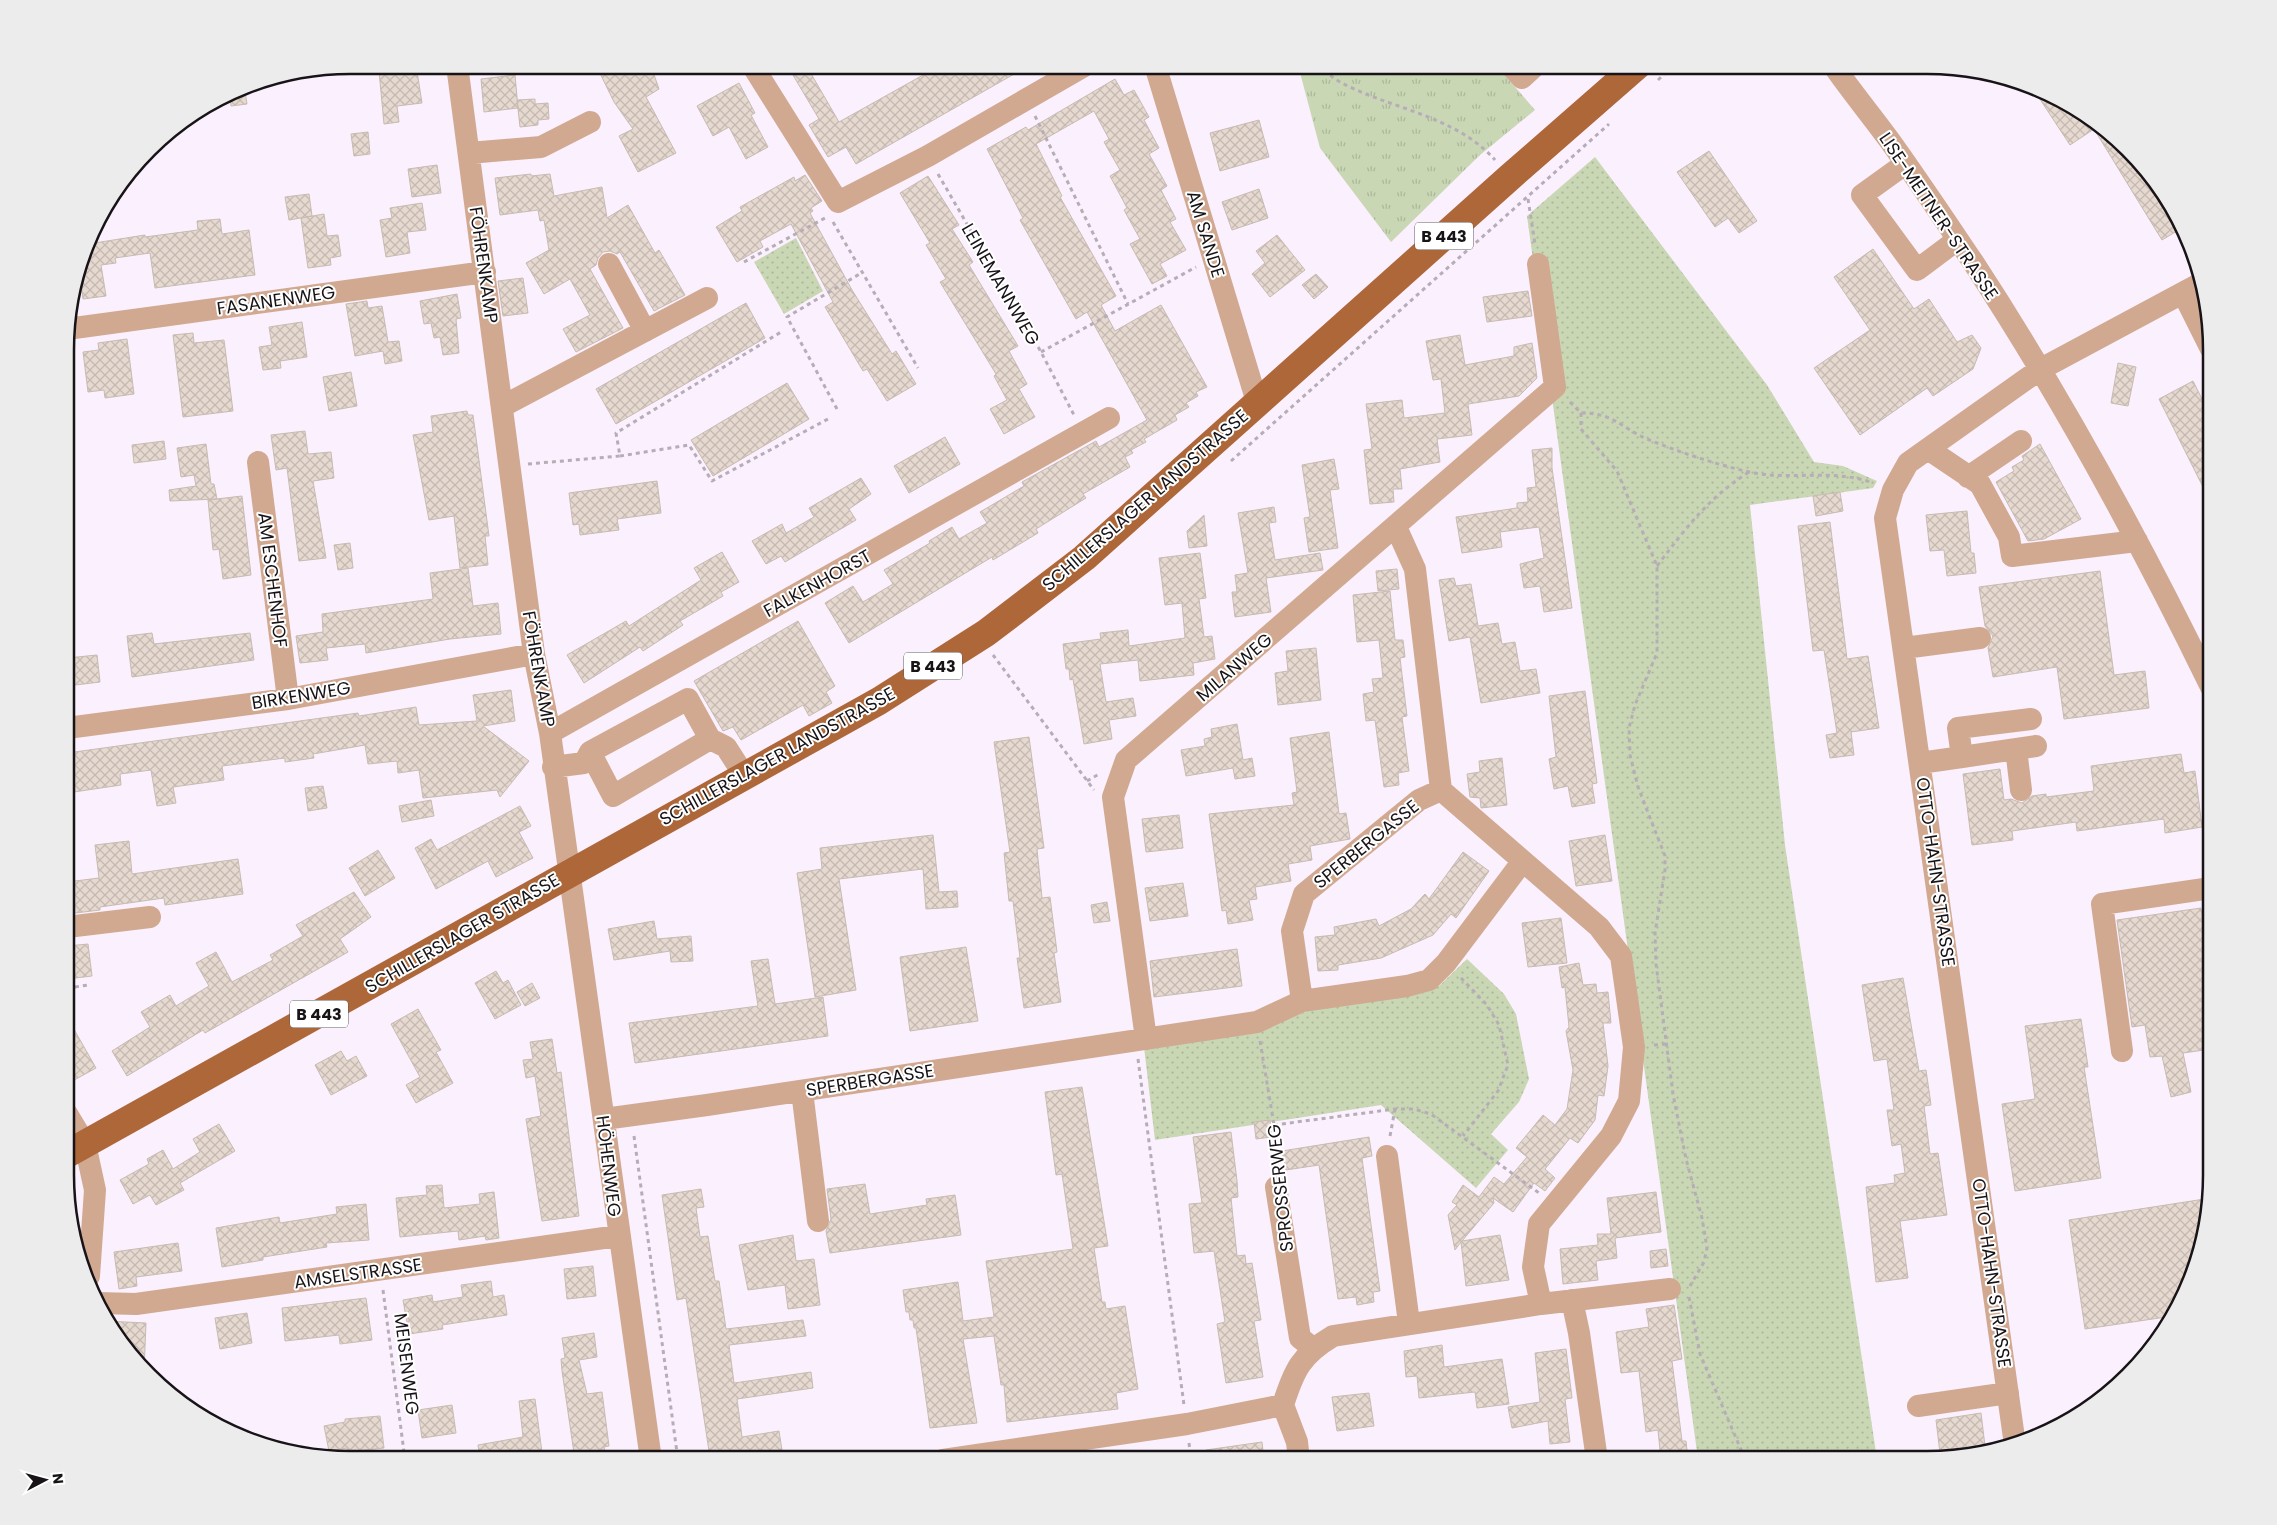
<svg xmlns="http://www.w3.org/2000/svg" width="2277" height="1525" viewBox="0 0 2277 1525" font-family="Poppins,sans-serif">
<style>
.grass{fill:url(#grass-tufts)}
.park{fill:url(#park-dots)}
.building{fill:url(#building-cross-hatch);stroke:#c8bbb2}
.lines{fill:none;stroke-linecap:round;stroke-linejoin:round}
.path{stroke:#b6adb7;stroke-width:3;stroke-dasharray:4 4;stroke-linecap:butt}
.minor{stroke:#d1a991;stroke-width:22}
.major{stroke:#ad6738;stroke-width:28}
.labels{text-anchor:middle;dominant-baseline:central;stroke-width:4;stroke-linejoin:round;paint-order:stroke}
.shield{fill:#fff;stroke:#5d5a5d;stroke-width:1}
.shield-label{font-size:16px;font-weight:bold;fill:#171317}
.street-label{font-size:18px;fill:#171317;stroke:#fff}
.rim{fill:none;stroke:#171317;stroke-width:2.5}
</style>
<defs>
<pattern id="grass-tufts" width="24" height="20" patternUnits="userSpaceOnUse" patternTransform="scale(1.25)"><rect width="24" height="20" fill="#c9d7b4"/><path d="M3 7l-1-3M5 7V3M7 7l1-3M15 17l-1-3M17 17v-4M19 17l1-3" fill="none" stroke="#acb89a"/></pattern>
<pattern id="park-dots" width="8" height="8" patternUnits="userSpaceOnUse" patternTransform="scale(1.25)"><rect width="8" height="8" fill="#c9d7b4"/><path d="M2 2h.1M6 6h.1" fill="none" stroke="#acb89a" stroke-width="1.8" stroke-linecap="round"/></pattern>
<pattern id="building-cross-hatch" width="8" height="8" patternUnits="userSpaceOnUse" patternTransform="scale(1.25)"><rect width="8" height="8" fill="#e6d9d0"/><path d="M0 0l8 8M0 8l8-8" fill="none" stroke="#c5b9b2"/></pattern>
</defs>
<rect width="100%" height="100%" fill="#fbf0fd"/>
<path class="grass" d="M1298,65H1496L1535,110L1480,155L1391,242L1320,148Z"/>
<path class="park" d="M1595,157L1767,385L1814,462L1843,466L1877,481L1873,488L1750,505L1785,845L1877,1459H1698L1527,216Z
M796,238L823,291L784,314L754,262Z
M1467,959L1504,994L1516,1014L1529,1079L1519,1102L1491,1134L1508,1150L1476,1188L1381,1105L1155,1140L1144,1047L1279,1016L1439,986Z"/>
<path class="building" d="M400,65H416L422,103L397,106L399,122L384,124L379,71L392,69L393,75V73L401,72Z
M596,65H641L646,74L652,69L659,89L646,97L676,153L638,172L619,136L633,129L614,102Z
M787,65H806L839,122L941,65H1030L856,164L846,147L828,157L809,125L819,119Z
M515,75L518,108L484,112L481,79Z
M1115,79L1124,95L1134,90L1149,117L1144,120L1159,148L1149,154L1167,186L1161,190L1176,219L1170,222L1186,250L1160,264L1167,276L1152,284L1130,244L1140,239L1124,210L1127,208L1110,176L1120,170L1104,142L1109,139L1094,111L1036,144L1062,196L1060,197L1116,296L1101,305L1115,331L1161,305L1207,387L1196,392L1198,396L1186,403L1189,407L1175,415L1177,420L1144,439L1146,442L1131,450L1133,453L1125,457L1130,467L1083,494L1086,498L1036,529L1038,533L993,560L992,557L849,643L825,603L853,586L863,602L893,584L884,570L930,543L929,541L952,527L959,539L987,523L980,512L1024,486L1022,482L1096,441L1099,447L1147,420L1087,312L1076,319L1020,220L1023,218L987,149L1026,127L1028,130Z
M739,83L755,113L751,115L768,147L746,159L729,127L713,136L697,106Z
M244,86L247,104L231,106L230,93Z
M2032,87L2086,113L2141,162L2174,207L2182,228L2162,240L2094,129L2070,145Z
M535,99V104L548,103L549,119L538,120V125L520,127L517,100Z
M1259,120L1269,157L1220,171L1210,133Z
M368,132L370,154L354,156L351,134Z
M1709,151L1757,221L1739,233L1728,218L1715,227L1677,172Z
M437,165L441,193L412,197L408,169Z
M531,174V176L550,174L554,196L602,187L607,218L628,205L655,253L659,250L685,295L654,311L620,252L617,254L610,251L603,252L598,258L596,265L590,269L623,328L576,352L563,329L590,315L570,279L544,294L526,263L549,250L544,220L540,221L538,210L500,215L495,178Z
M805,175L822,201L811,208L813,211L810,213L852,290L892,354L896,351L916,384L887,401L867,369L863,371L825,307L833,302L791,224L760,241L763,247L737,262L716,227L742,211L740,207L794,177L795,181Z
M928,176L959,225L952,229L973,262L969,265L1018,346L1009,351L1027,384L1019,389L1035,417L1004,434L990,409L1007,400L994,376L996,374L940,282L946,279L926,245L930,243L900,193Z
M1259,189L1268,218L1232,230L1222,202Z
M309,194L312,216L289,220L285,197Z
M422,203L426,230L407,232L410,253L386,257L380,220L392,218L390,208Z
M324,214L327,236L338,235L341,256L330,258L331,265L308,268L301,218Z
M220,219L222,234L249,230L255,275L155,288L150,253L115,258L116,263L101,265L106,296L83,299L81,283L76,284L88,244L145,235V237L198,230L197,221Z
M1277,235L1305,270L1270,297L1252,274L1265,263L1256,251Z
M1873,249L1914,309L1929,299L1957,342L1972,335L1981,348L1973,369L1933,396L1927,388L1860,435L1814,368L1870,330L1834,277Z
M1316,274L1328,287L1314,299L1302,285Z
M523,278L528,313L503,316L498,281Z
M1528,291L1532,316L1487,322L1483,297Z
M457,294L461,318L456,319L459,353L443,355L440,337L434,338L431,323L424,324L420,301Z
M367,301L368,308L382,306L388,342L399,341L402,361L385,364L383,351L355,356L346,304Z
M746,303L765,338L616,424L596,389Z
M302,322L307,357L280,361L281,368L263,370L259,347L272,345L269,327Z
M193,333L194,343L224,340L233,411L183,417L173,335Z
M1460,335L1465,365L1514,356V347L1532,343L1537,378L1519,396L1468,404L1472,435L1437,439L1440,462L1400,469L1402,489H1393L1394,502L1370,504L1364,450L1372,449L1366,404L1402,400L1404,418L1445,413L1441,379L1433,380L1426,341Z
M127,339L134,394L105,398L104,390L88,392L83,352L99,350L98,343Z
M2118,363L2136,367L2128,406L2111,403Z
M351,372L357,406L329,411L323,377Z
M2193,381L2211,417V503L2159,399Z
M787,383L809,419L713,476L691,440Z
M467,411L468,415H473L489,536H485L488,565L460,568L454,516L429,520L413,435L433,432L431,416Z
M305,431L308,454L331,452L334,478L313,481L326,558L299,561L287,468L276,470L271,435Z
M945,437L960,464L909,493L894,466Z
M164,441L166,459L134,463L132,445Z
M206,444L211,484H214L217,499L170,501L169,490L196,486L194,475L181,477L177,448Z
M2040,444L2081,519L2044,539L2028,541L1996,482L2014,471L2012,467L2024,460L2022,456Z
M1552,448V468L1572,608L1544,612L1540,586L1524,588L1520,564L1544,558L1539,527L1500,532L1502,547L1462,553L1456,517L1517,508V503L1528,502L1527,488L1536,487L1532,450Z
M1334,459L1339,489L1330,490L1338,548L1309,552L1304,518L1310,517L1302,465Z
M861,478L871,494L849,509L856,520L785,562L781,556L766,564L752,541L782,524L786,533L814,517L809,508Z
M657,481L661,513L617,519L619,530L580,535L579,524L573,525L569,493Z
M1840,492L1843,511L1816,516L1813,496Z
M242,496L251,575L223,579L219,549L213,550L208,500Z
M1274,507L1276,522L1269,523L1275,560L1320,553L1323,570L1266,578L1271,612L1235,617L1232,592H1237L1235,575L1248,573L1238,513Z
M1967,511L1971,553H1974L1976,573L1947,576L1944,550L1930,551L1926,515Z
M1204,515L1207,546L1189,548L1187,531Z
M1830,522L1847,659L1868,656L1879,728L1851,732L1854,755L1830,758L1826,735L1837,733L1824,650L1813,651L1798,526Z
M350,543L353,568L338,570L334,545Z
M722,552L739,582L721,592L723,596L680,621L683,625L643,651L640,647L584,683L567,655L626,621L629,626L701,580L694,568Z
M1200,553L1206,598L1199,599L1204,637L1212,636L1215,659L1193,663L1194,675L1140,681L1138,660L1100,664L1106,702L1133,698L1136,716L1109,720L1112,739L1084,744L1073,679L1070,680L1069,669H1066L1063,644L1101,639L1100,633L1128,630L1129,646L1185,638L1182,603L1165,605L1159,558Z
M468,568L473,606L498,603L501,634L450,639L366,653L365,644L326,648L328,660L300,663L296,636L323,632L322,614L433,599L430,573Z
M1397,569L1399,589L1378,591L1376,571Z
M2100,571L2114,675L2145,671L2149,708L2064,719L2057,667L1993,677L1988,648L1993,636L1985,626L1979,587Z
M1454,578L1456,586L1471,584L1478,626L1498,623L1502,644L1515,642L1520,671L1536,669L1540,693L1481,703L1470,637L1449,641L1439,580Z
M1390,591L1395,640H1403L1405,657L1400,658L1407,716L1402,717L1409,771L1398,773L1399,785L1384,787L1375,720L1366,721L1363,694L1374,692L1372,679L1383,678L1379,640L1357,642L1353,595Z
M798,621L835,686L826,692L832,703L809,716L803,705L741,740L733,727L723,731L694,681Z
M152,633L154,644L250,633L254,660L132,677L127,636Z
M1316,648L1321,700L1278,705L1275,673L1288,671L1286,651Z
M97,655L100,682L67,686V658Z
M511,690L515,721L483,726L529,761L500,797L497,790L423,798L419,770L398,773L397,761L368,764L365,745L313,754L314,758L285,762V758L222,766L224,780L173,787L176,803L157,806L151,770L120,774L121,785L67,793V753L358,713L359,716L416,707L419,725L477,721L473,695Z
M1585,691L1597,783L1592,784L1595,803L1572,807L1568,786L1554,789L1549,759L1556,757L1549,696Z
M1237,724L1243,760L1252,758L1255,776L1235,779L1233,768L1186,776L1181,750L1205,746L1204,739L1212,737L1211,729Z
M1329,732L1339,814L1346,813L1350,839L1310,846L1312,860L1288,864L1291,881L1255,887L1257,899L1249,900L1253,920L1228,924L1226,910L1222,911L1209,814L1294,805L1292,793L1297,792L1290,738Z
M1029,737L1044,848L1037,849L1042,898L1050,897L1057,952L1054,953L1061,1002L1024,1008L1017,958H1020L1013,901H1009L1004,853L1010,852L994,742Z
M2181,754L2184,773L2195,771L2202,827L2165,833L2164,819L2077,831L2076,822L2012,831L2013,840L1972,845L1963,774L2000,769L2004,800L2011,799L2022,803L2032,796L2046,794V797L2094,791L2091,766Z
M1502,758L1507,805L1481,808L1480,798L1470,797L1467,774L1480,772L1479,761Z
M323,786L327,808L308,811L305,788Z
M431,800L434,816L402,822L399,806Z
M520,806L531,826L519,832L533,858L496,877L488,861L436,889L415,848L431,839L437,850Z
M1179,815L1183,848L1146,852L1142,819Z
M933,835L939,892L957,891L958,907L926,909L923,869L839,879L856,990L815,997L797,873L822,869L820,848Z
M1605,835L1612,881L1576,886L1569,841Z
M129,841L132,874L238,859L243,894L165,905L164,898L100,907V910L67,914V882L99,878L95,845Z
M378,850L395,878L365,896L349,868Z
M1463,852L1489,871L1456,918L1451,914L1433,935L1381,958L1338,965V970L1318,971L1315,937L1335,935L1334,927L1376,919L1379,926L1411,909L1425,894L1429,899Z
M1183,883L1188,916L1150,921L1145,888Z
M354,892L371,917L340,939L348,952L205,1033L203,1030L127,1076L112,1051L150,1027L141,1012L170,995L176,1006L209,986L196,963L216,952L232,982L273,960L270,955L303,936L296,925Z
M1107,902L1110,921L1094,923L1091,905Z
M2201,908L2211,984V1049L2183,1053L2191,1092L2171,1097L2162,1056L2150,1057L2145,1025L2132,1027L2117,920Z
M1561,918L1567,963L1528,967L1522,923Z
M654,921L657,939L691,936L693,961L671,962L670,951L614,960L608,929Z
M88,944L92,976L67,979V946Z
M966,947L978,1021L910,1031L900,957Z
M1237,949L1242,986L1154,997L1150,961Z
M768,959L775,1004L823,997L828,1036L635,1063L629,1023L758,1006L751,961Z
M1579,963L1583,985L1596,984L1597,993L1608,992L1611,1023H1603L1608,1066L1604,1096L1598,1095L1595,1120L1578,1143L1570,1138L1545,1169L1555,1178L1545,1191L1534,1183L1513,1212L1493,1198L1494,1203L1462,1241L1500,1235L1509,1280L1466,1286L1461,1242L1455,1250L1448,1215L1457,1205L1452,1202L1463,1185L1479,1197L1494,1177L1504,1184L1527,1157L1516,1148L1543,1115L1555,1125L1567,1109L1573,1070L1566,1031L1569,1027L1565,987L1562,988L1559,967Z
M496,971L503,983L508,980L521,1005L495,1019L475,983Z
M1903,978L1919,1071L1926,1070L1931,1105L1924,1106L1930,1154L1938,1153L1947,1215L1900,1221L1908,1278L1876,1282L1866,1187L1895,1183L1894,1175L1905,1173L1901,1144L1892,1146L1887,1110H1894L1887,1059L1874,1061L1862,985Z
M532,983L540,998L525,1006L517,992Z
M418,1009L441,1050L436,1052L453,1083L416,1103L406,1085L420,1077L391,1024Z
M67,1017L96,1068L67,1084Z
M2081,1019L2088,1067H2084L2101,1178L2015,1191L2002,1104L2035,1099L2025,1026Z
M552,1039L557,1073L561,1072L579,1216L542,1221L526,1119L541,1116L535,1076L526,1078L523,1060L533,1059L530,1042Z
M341,1051L347,1061L356,1056L367,1076L331,1095L315,1065Z
M1082,1087L1108,1246L1094,1248L1102,1302H1105L1106,1309L1125,1306L1138,1389L1116,1393L1118,1409L1007,1422L1004,1385H1001L994,1336L963,1339L977,1423L930,1428L916,1328H914L913,1320H910L909,1312H906L903,1290L958,1282L963,1321L994,1317L986,1261L1073,1249L1062,1174L1056,1175L1045,1092Z
M1270,1120L1272,1137L1256,1139L1254,1122Z
M219,1124L235,1151L180,1183L184,1190L156,1205L150,1195L133,1204L120,1180L149,1164L147,1159L163,1150L173,1169L200,1152L193,1139Z
M1231,1132L1237,1181L1238,1197L1231,1198L1237,1256L1245,1255L1246,1264L1252,1263L1261,1320L1254,1321L1263,1377L1226,1383L1217,1324L1225,1322L1214,1251L1194,1253L1189,1204L1202,1203L1193,1137Z
M1369,1137L1372,1156L1362,1158L1380,1291L1373,1292L1374,1302L1357,1305L1356,1297L1338,1299L1319,1165L1286,1170L1282,1151Z
M865,1184L870,1214L927,1205L926,1199L955,1195L961,1235L830,1253L826,1231L831,1219L827,1189Z
M442,1185L444,1208L480,1204L479,1194L494,1192L499,1238L486,1240L485,1236L459,1240L458,1231L400,1237L396,1198L427,1195L426,1186Z
M701,1189L704,1207L696,1208L700,1237L708,1236L715,1281H719L726,1329L803,1320L806,1336L729,1345L734,1383L811,1372L813,1388L737,1399L742,1437L779,1431L782,1450L763,1453V1450L710,1458L686,1298L677,1300L662,1195Z
M1656,1192L1661,1232L1615,1238L1617,1258L1596,1261L1598,1280L1563,1284L1560,1249L1598,1245L1597,1234H1611L1607,1198Z
M2211,1198L2197,1267L2173,1316L2085,1329L2069,1220Z
M366,1204L369,1240L326,1243L327,1247L263,1257V1260L222,1267L216,1228L279,1217L280,1223L337,1214L336,1207Z
M793,1235L796,1261L814,1259L820,1305L788,1309L785,1285L748,1290L739,1245Z
M178,1243L182,1271L136,1277L137,1286L119,1289L114,1252Z
M1666,1249L1668,1266L1651,1268L1650,1251Z
M593,1266L596,1296L567,1299L564,1269Z
M491,1281L493,1297L504,1295L507,1315L442,1325L443,1329L409,1334L403,1300L432,1295L433,1302L463,1297L461,1285Z
M366,1298L372,1340L340,1344L339,1335L285,1341L282,1308Z
M1674,1305L1682,1359L1672,1361L1682,1441H1686L1688,1460H1661L1658,1430L1646,1432L1639,1371L1621,1373L1616,1332L1649,1327L1646,1309Z
M247,1313L252,1343L220,1349L215,1318Z
M105,1321L146,1323L144,1371L136,1363Z
M594,1333L597,1357L579,1360L587,1394L602,1392L609,1446L604,1447L606,1460H575L562,1371L561,1359L565,1358L562,1338Z
M1442,1345L1444,1367L1502,1359L1509,1404L1477,1408L1475,1392L1419,1398L1417,1376L1406,1377L1404,1351Z
M1566,1349L1572,1398L1565,1399L1570,1442L1550,1444L1548,1421L1512,1428L1508,1407L1540,1402L1535,1353Z
M1369,1393L1374,1426L1337,1431L1332,1397Z
M535,1399L543,1460H480L478,1445L523,1437L519,1401Z
M452,1405L456,1433L422,1438L418,1410Z
M1981,1413L1985,1446L1940,1453L1936,1420Z
M380,1416L384,1448L348,1452L347,1448L329,1451L324,1426L345,1422V1419Z
M1262,1442L1264,1460H1206V1450Z"/>
<g class="lines">
<path class="path" d="M1318,65C1325,70 1332,78 1340,82C1390,109 1455,115 1495,160
M1658,80L1674,65
M1035,116L1128,304
M938,174L1041,352L1074,415
M1528,199L1535,244
M833,222L918,368
M744,262L825,218
M1041,352L1196,267
M1570,402L1581,413C1614,413 1620,427 1647,439C1679,452 1715,464 1749,472C1790,481 1833,468 1873,483
M837,409L787,317L863,272
M1581,413V429L1617,471L1657,566V653L1635,705L1629,728L1630,755L1638,787L1665,856V870L1655,933L1656,964L1673,1094L1686,1159L1702,1218L1707,1248L1704,1262L1690,1286
M620,456L689,445L712,481L828,419
M1231,461L1609,124
M528,464L620,456L616,433L781,332
M1657,566C1686,528 1708,498 1749,472
M993,655L1094,790
M1087,781L1099,774
M1461,978L1487,1005L1499,1025L1508,1065L1498,1091L1463,1136
M67,988L89,985
M1260,1041L1274,1125L1275,1168
M1654,1045L1666,1044
M1138,1059L1184,1405
M1274,1125L1395,1109H1414L1431,1114L1539,1193
M634,1136L678,1460
M1390,1136L1395,1109
M383,1290L405,1460
M1689,1297L1700,1354L1745,1459
M1189,1443L1191,1460"/>
<path class="minor" d="M457,65L534,654L550,733L651,1460
M752,65L838,202L928,156L1086,65
M1155,65L1257,402
M1510,65L1522,78L1536,65
M1833,65C1851,91 1871,115 1890,141C1918,180 1946,222 1973,262C2062,398 2140,541 2211,687
M469,153L541,147L590,122
M1905,164L1862,195L1917,270L1957,240
M609,264L645,331
M2183,293L2211,349
M67,329L485,272
M503,406L707,298
M1928,449L1980,484L2009,537L2012,556L2137,541
M258,462L288,699
M1968,477L2021,441
M1904,648L1980,638
M67,728L288,699L534,654
M550,733L1109,418
M2016,749L2021,790
M590,752L613,796L710,739
M1962,757L2036,746
M1920,763L1962,757L1958,728L2031,719
M553,767L584,763L590,752L688,699L710,739L726,747L744,775
M1441,790L1599,927L1621,956L1634,1047L1629,1101L1611,1136L1539,1224L1533,1267L1541,1304
M67,927L150,917
M1302,1001L1407,986L1429,980L1446,963L1522,862
M1146,1039L1113,797L1126,760L1555,387L1538,264
M2122,1051L2102,904L2211,888
M802,1091L818,1221
M67,1114L85,1144L95,1190L89,1276
M604,1119L707,1105L1257,1022L1302,1001L1292,931L1304,894L1419,800L1441,790L1415,569L1396,527
M1387,1156L1409,1323
M1276,1187L1300,1338L1313,1348
M1572,1300L1579,1333L1597,1460
M98,1303L136,1304L618,1236
M1283,1405L1297,1442L1299,1460
M1918,1406L2008,1393
M2015,1445L1885,518L1893,490L1908,463L2039,370L2203,282
M943,1460L1187,1424L1283,1405C1294,1370 1301,1355 1333,1336L1541,1304L1670,1289"/>
<path class="major" d="M67,1154L879,701L986,633L1084,558L1510,177L1638,65"/>
</g>
<g class="labels">
<g class="shield">
<rect x="1415" y="222.5" width="58" height="27" rx="4"/>
<rect x="904" y="652.5" width="58" height="27" rx="4"/>
<rect x="290" y="1000.5" width="58" height="27" rx="4"/>
</g>
<g class="shield-label">
<text x="1444" y="236">B 443</text>
<text x="933" y="666">B 443</text>
<text x="319" y="1014">B 443</text>
</g>
<g class="street-label">
<text transform="translate(1939 216) rotate(56)">LISE-MEITNER-STRASSE</text>
<text transform="translate(1206 234) rotate(73)">AM SANDE</text>
<text transform="translate(484 265) rotate(82)">FÖHRENKAMP</text>
<text transform="translate(1001 284) rotate(60)">LEINEMANNWEG</text>
<text transform="translate(276 300) rotate(-8)">FASANENWEG</text>
<text transform="translate(1145 500) rotate(-41)">SCHILLERSLAGER LANDSTRASSE</text>
<text transform="translate(273 580) rotate(83)">AM ESCHENHOF</text>
<text transform="translate(817 583) rotate(-29)">FALKENHORST</text>
<text transform="translate(1234 667) rotate(-41)">MILANWEG</text>
<text transform="translate(539 669) rotate(80)">FÖHRENKAMP</text>
<text transform="translate(301 695) rotate(-9)">BIRKENWEG</text>
<text transform="translate(777 756) rotate(-29)">SCHILLERSLAGER LANDSTRASSE</text>
<text transform="translate(1366 844) rotate(-39)">SPERBERGASSE</text>
<text transform="translate(1936 872) rotate(82)">OTTO-HAHN-STRASSE</text>
<text transform="translate(462 933) rotate(-30)">SCHILLERSLAGER STRASSE</text>
<text transform="translate(870 1080) rotate(-9)">SPERBERGASSE</text>
<text transform="translate(609 1166) rotate(83)">HÖHENWEG</text>
<text transform="translate(1280 1188) rotate(-96)">SPROSSERWEG</text>
<text transform="translate(358 1273) rotate(-8)">AMSELSTRASSE</text>
<text transform="translate(1992 1273) rotate(82)">OTTO-HAHN-STRASSE</text>
<text transform="translate(407 1364) rotate(83)">MEISENWEG</text>
</g>
</g>
<path d="M0 0H2277V1525H0ZM350 74H1927A276 276 0 0 1 2203 350V1175A276 276 0 0 1 1927 1451H350A276 276 0 0 1 74 1175V350A276 276 0 0 1 350 74Z" fill="#ececec" fill-rule="evenodd"/>
<path class="rim" d="M350 74H1927A276 276 0 0 1 2203 350V1175A276 276 0 0 1 1927 1451H350A276 276 0 0 1 74 1175V350A276 276 0 0 1 350 74Z"/>
<g transform="translate(45 1480) rotate(84)" stroke="#ffffff" stroke-width="4" paint-order="stroke">
<path d="M0-4L9 19L0 12L-9 19Z" fill="#171317"/>
<text y="-8" font-size="14" font-weight="bold" text-anchor="middle" fill="#171317">N</text>
</g>
</svg>
